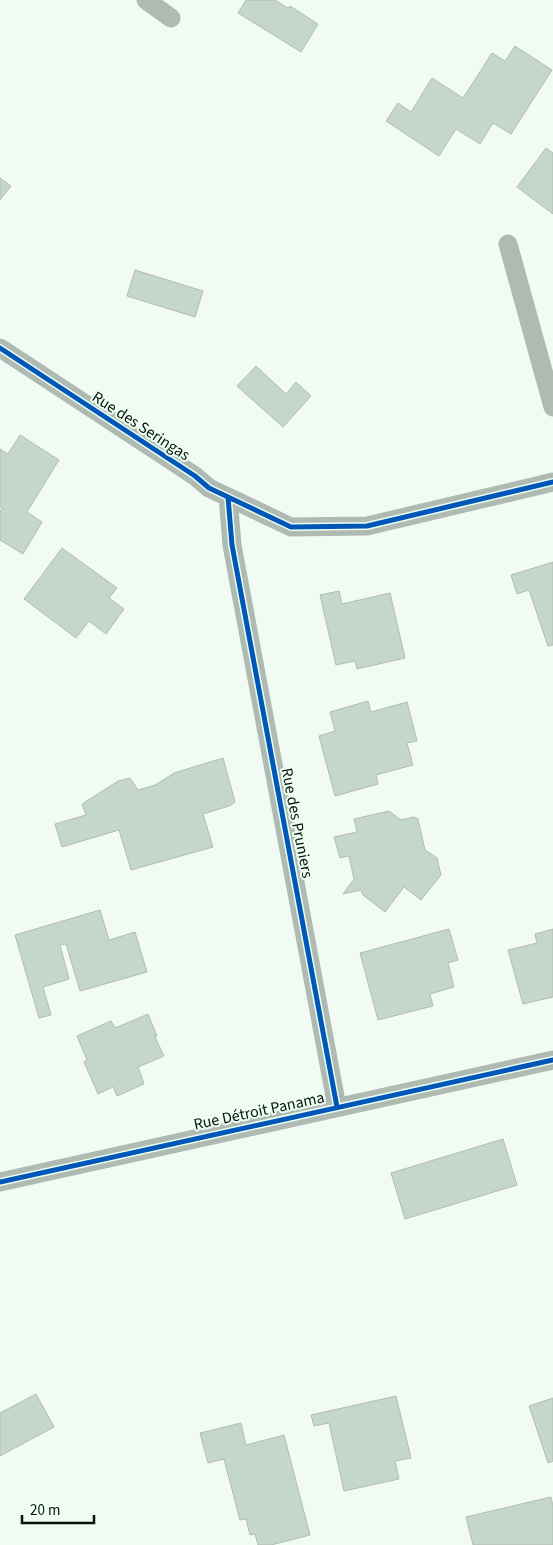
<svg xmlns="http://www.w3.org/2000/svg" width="553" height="1545" viewBox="0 0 553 1545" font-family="'Source Sans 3',sans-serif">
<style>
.building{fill:#c4d7ca;stroke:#b2bbb5}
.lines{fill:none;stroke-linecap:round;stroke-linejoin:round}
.minor{stroke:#afbab2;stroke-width:19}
.cycleway-casing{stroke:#edfff2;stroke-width:8}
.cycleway{stroke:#0057b8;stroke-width:5}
.labels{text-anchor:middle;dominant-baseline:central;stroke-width:4;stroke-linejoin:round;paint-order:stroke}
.street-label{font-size:16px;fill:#08120b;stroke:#edfff2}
</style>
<rect width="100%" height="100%" fill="#f1fbf4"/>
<path class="building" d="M246,0H275L288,8L290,6L318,24L301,52L238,13Z
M515,46L552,70L511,134L493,123L480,144L456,129L439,156L386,121L398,103L411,112L432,78L463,98L492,53L505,61Z
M546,148L553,153V214L517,187Z
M0,178L11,186L0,200Z
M135,270L203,291L195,317L127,296Z
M256,366L286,394L296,382L311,396L283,427L237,386Z
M20,435L59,460L27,512L42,522L23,554L0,540V512L2,508L0,507V449L8,454Z
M62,548L117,588L109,598L124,609L106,634L89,621L76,638L24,599Z
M553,562V645L548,646L529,590L517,594L511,575Z
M339,591L342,604L390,593L405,658L357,669L355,661L336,665L320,595Z
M368,701L371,712L407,702L417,741L407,743L413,765L376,775L378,784L335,796L319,736L335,731L330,712Z
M223,758L235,802L229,806L203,814L213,847L131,870L119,830L62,847L55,824L86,815L82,804L118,781L130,778L138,790L155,785L174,773Z
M389,811L401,820L414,817L418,819L425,850L437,858L441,875L421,900L404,887L385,912L363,895L361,890L343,894L354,879L349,856L340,858L334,837L357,832L354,819Z
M100,910L109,940L135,932L147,972L80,991L66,944L60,945L69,979L43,987L51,1015L39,1018L15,935Z
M449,929L458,960L448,963L454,987L430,994L433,1006L378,1020L360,953Z
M553,929V997L523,1004L508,950L537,943L535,934Z
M148,1014L157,1036L155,1037L164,1056L138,1067L144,1084L117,1096L113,1087L98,1094L84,1062L87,1060L77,1036L111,1021L115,1028Z
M503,1139L517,1185L405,1219L391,1173Z
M36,1394L54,1427L0,1456V1413Z
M396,1396L411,1458L395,1461L399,1479L344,1491L329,1423L314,1426L311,1415Z
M553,1398V1461L548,1463L529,1406Z
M241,1423L246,1445L284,1435L310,1535L271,1545H258L255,1534L250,1535L246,1519L240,1520L224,1459L208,1463L200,1433Z
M551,1497L553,1506V1545H473L466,1517Z"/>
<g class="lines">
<path class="minor" d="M146,0L171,18
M508,244L553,407
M0,348L195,476L209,488L228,497L232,545L337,1107
M228,497L291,527L367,526L553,482
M0,1182L553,1060"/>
<defs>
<path id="cycleway" d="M0,348L195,476L209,488L228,497L232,545L337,1107
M228,497L291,527L367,526L553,482
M0,1182L553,1060"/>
</defs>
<use href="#cycleway" class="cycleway-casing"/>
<use href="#cycleway" class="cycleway"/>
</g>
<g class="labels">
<g class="street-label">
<text transform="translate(141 426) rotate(33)">Rue des Seringas</text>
<text transform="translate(297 823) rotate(79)">Rue des Pruniers</text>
<text transform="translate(259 1111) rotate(-12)">Rue Détroit Panama</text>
</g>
</g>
<path d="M22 1515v8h72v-8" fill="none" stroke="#08120b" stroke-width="2.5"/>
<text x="30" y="1515" font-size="15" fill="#08120b" stroke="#edfff2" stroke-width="4" paint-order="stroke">20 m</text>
</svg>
